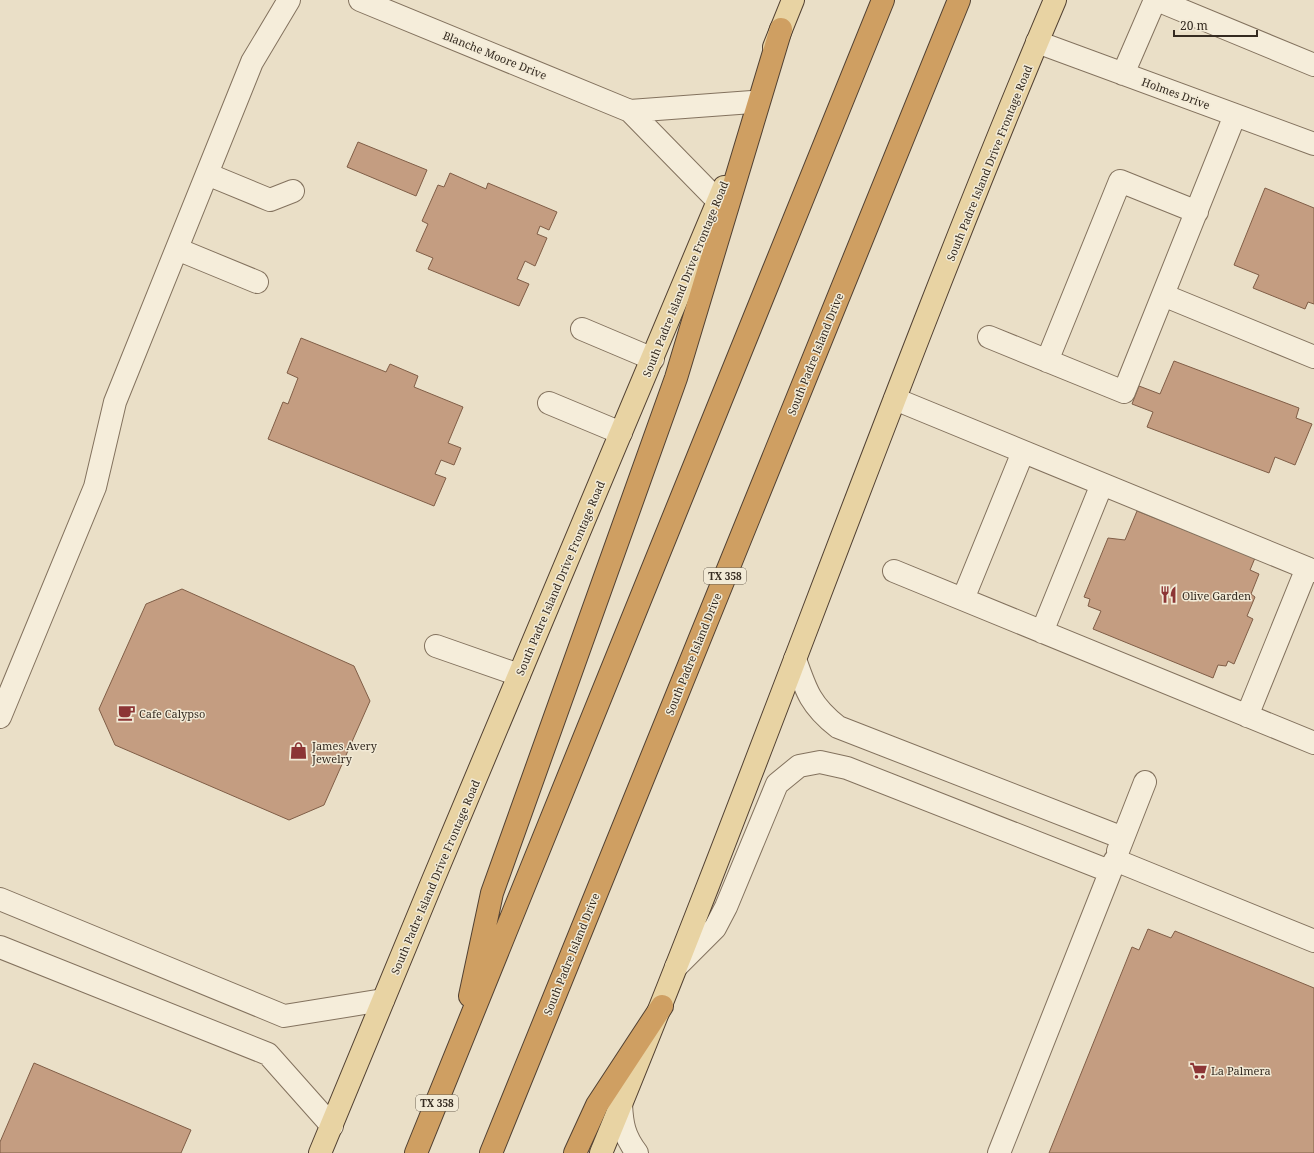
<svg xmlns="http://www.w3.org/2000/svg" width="1314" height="1153" viewBox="0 0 1314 1153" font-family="'Noto Serif',serif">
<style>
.building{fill:#c49d81;stroke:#805e47}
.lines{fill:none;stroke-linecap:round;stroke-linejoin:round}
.minor-casing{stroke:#83725e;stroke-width:24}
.major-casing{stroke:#524132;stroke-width:24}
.highway-casing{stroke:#524132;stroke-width:24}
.minor{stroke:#f5edda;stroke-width:22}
.major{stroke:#e8d3a3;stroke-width:22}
.highway{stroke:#cf9f62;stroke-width:22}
.labels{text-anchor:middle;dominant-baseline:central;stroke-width:3;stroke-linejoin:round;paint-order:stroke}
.shield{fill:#f2ead6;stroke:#6e6457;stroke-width:1}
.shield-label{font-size:10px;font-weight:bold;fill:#352b21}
.street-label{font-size:11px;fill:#352b21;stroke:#f2ead6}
.poi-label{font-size:11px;fill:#352b21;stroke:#f2ead6;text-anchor:start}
</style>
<rect width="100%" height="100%" fill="#eadfc7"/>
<path class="building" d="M358,142L427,170L416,196L347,167Z
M450,173L486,189L488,183L557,212L549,230L540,226L537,234L547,238L535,266L525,261L517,279L529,284L519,306L428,269L433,258L416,251L428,224L422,221L438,185L444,187Z
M1265,188L1314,208V304L1308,302L1305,309L1253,288L1259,275L1234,265Z
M301,338L386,372L390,364L418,376L414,387L463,407L448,443L461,448L454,465L441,460L435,474L446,478L434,506L268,439L283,402L288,404L298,378L287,373Z
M1174,361L1299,408L1296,418L1312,424L1295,465L1275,457L1269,473L1147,427L1153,412L1132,404L1139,386L1160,394Z
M1137,511L1255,558L1250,570L1259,574L1251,594L1255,597L1247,616L1253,619L1234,664L1228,661L1226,666L1218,665L1213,678L1093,629L1101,611L1088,606L1090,599L1084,597L1108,538L1125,540Z
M182,589L354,666L370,701L324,805L289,820L115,745L99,709L146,604Z
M1148,929L1171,938L1175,931L1314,988V1153H1049L1132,947L1139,950Z
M34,1063L191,1130L181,1153H0V1142Z"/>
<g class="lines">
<defs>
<path id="minor" d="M360,0L630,111L719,202
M1157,0L1314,65
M1037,42L1314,144
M1123,74L1155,0
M630,111L752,102
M207,174L270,200L293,191
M177,249L257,282
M1163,295L1314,357
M582,329L653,359
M989,337L1124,392L1235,115
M1047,361L1120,181L1197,212
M895,399L1314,571
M549,403L621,433
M894,571L1314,743
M963,599L1023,452
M1042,632L1102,484
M436,646L519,675
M795,659C806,691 811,706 838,727L1123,838
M1247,716L1307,568
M0,717L95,487L115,402L252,62L289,0
M1118,851L1145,782
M0,899L284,1016L383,1000
M0,947L268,1054L332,1126
M676,967L715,928L726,907L777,784L799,766L820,762L847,768L1109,871
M621,1104C622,1124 624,1136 637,1153
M999,1153L1115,860L1314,941"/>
<path id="major" d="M774,47L793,0
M320,1153L433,880L724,187
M601,1153C759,771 894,380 1055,0"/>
<path id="highway" d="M470,996L492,893L676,378L781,29
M416,1153L883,0
M491,1153L959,0
M575,1153L597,1105L662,1006"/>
</defs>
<use href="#minor" class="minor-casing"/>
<use href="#major" class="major-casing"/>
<use href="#highway" class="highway-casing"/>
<use href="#minor" class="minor"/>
<use href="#major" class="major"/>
<use href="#highway" class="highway"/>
</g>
<defs>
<symbol id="restaurant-bare" viewBox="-9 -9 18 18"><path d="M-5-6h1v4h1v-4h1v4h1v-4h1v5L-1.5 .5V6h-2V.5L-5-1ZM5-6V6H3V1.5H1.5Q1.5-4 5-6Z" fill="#8c3535" stroke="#f2ead6" stroke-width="2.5" paint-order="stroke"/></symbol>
<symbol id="cafe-bare" viewBox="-9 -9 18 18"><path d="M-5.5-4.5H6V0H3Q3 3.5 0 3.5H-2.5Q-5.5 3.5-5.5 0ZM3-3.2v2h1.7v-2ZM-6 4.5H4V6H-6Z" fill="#8c3535" stroke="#f2ead6" stroke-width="2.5" paint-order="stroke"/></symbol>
<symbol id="shop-bare" viewBox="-9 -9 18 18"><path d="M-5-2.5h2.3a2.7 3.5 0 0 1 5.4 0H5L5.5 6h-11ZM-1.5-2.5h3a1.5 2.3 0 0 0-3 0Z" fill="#8c3535" stroke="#f2ead6" stroke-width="2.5" paint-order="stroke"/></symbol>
<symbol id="supermarket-bare" viewBox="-9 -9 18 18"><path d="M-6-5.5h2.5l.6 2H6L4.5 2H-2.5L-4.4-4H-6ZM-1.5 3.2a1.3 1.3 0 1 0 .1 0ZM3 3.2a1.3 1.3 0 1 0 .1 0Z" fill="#8c3535" stroke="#f2ead6" stroke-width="2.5" paint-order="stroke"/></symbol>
</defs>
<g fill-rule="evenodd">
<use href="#restaurant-bare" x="1156" y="582" width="25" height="25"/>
<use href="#cafe-bare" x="114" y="700" width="25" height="25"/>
<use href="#shop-bare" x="286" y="738" width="25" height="25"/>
<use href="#supermarket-bare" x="1186" y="1058" width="25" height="25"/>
</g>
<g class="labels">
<g class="shield">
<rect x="704" y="568" width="42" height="16" rx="3"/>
<rect x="416" y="1095" width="42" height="16" rx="3"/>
</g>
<g class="shield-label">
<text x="725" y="576">TX 358</text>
<text x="437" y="1103">TX 358</text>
</g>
<g class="street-label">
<text transform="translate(495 55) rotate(22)">Blanche Moore Drive</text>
<text transform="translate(1176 93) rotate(20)">Holmes Drive</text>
<text transform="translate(989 163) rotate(-68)">South Padre Island Drive Frontage Road</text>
<text transform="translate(685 279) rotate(-68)">South Padre Island Drive Frontage Road</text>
<text transform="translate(815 354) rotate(-68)">South Padre Island Drive</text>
<text transform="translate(560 578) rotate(-67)">South Padre Island Drive Frontage Road</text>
<text transform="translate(693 654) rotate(-68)">South Padre Island Drive</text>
<text transform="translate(435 877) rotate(-67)">South Padre Island Drive Frontage Road</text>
<text transform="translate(571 954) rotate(-68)">South Padre Island Drive</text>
</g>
<g class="poi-label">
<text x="1182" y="595">Olive Garden</text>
<text x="139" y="713">Cafe Calypso</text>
<text x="312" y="745">James Avery<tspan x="312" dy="13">Jewelry</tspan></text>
<text x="1211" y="1070">La Palmera</text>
</g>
</g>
<path d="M1174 30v6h83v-6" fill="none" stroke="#352b21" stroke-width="2"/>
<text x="1180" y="30" font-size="12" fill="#352b21" stroke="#f2ead6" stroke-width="3" paint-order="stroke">20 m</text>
</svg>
